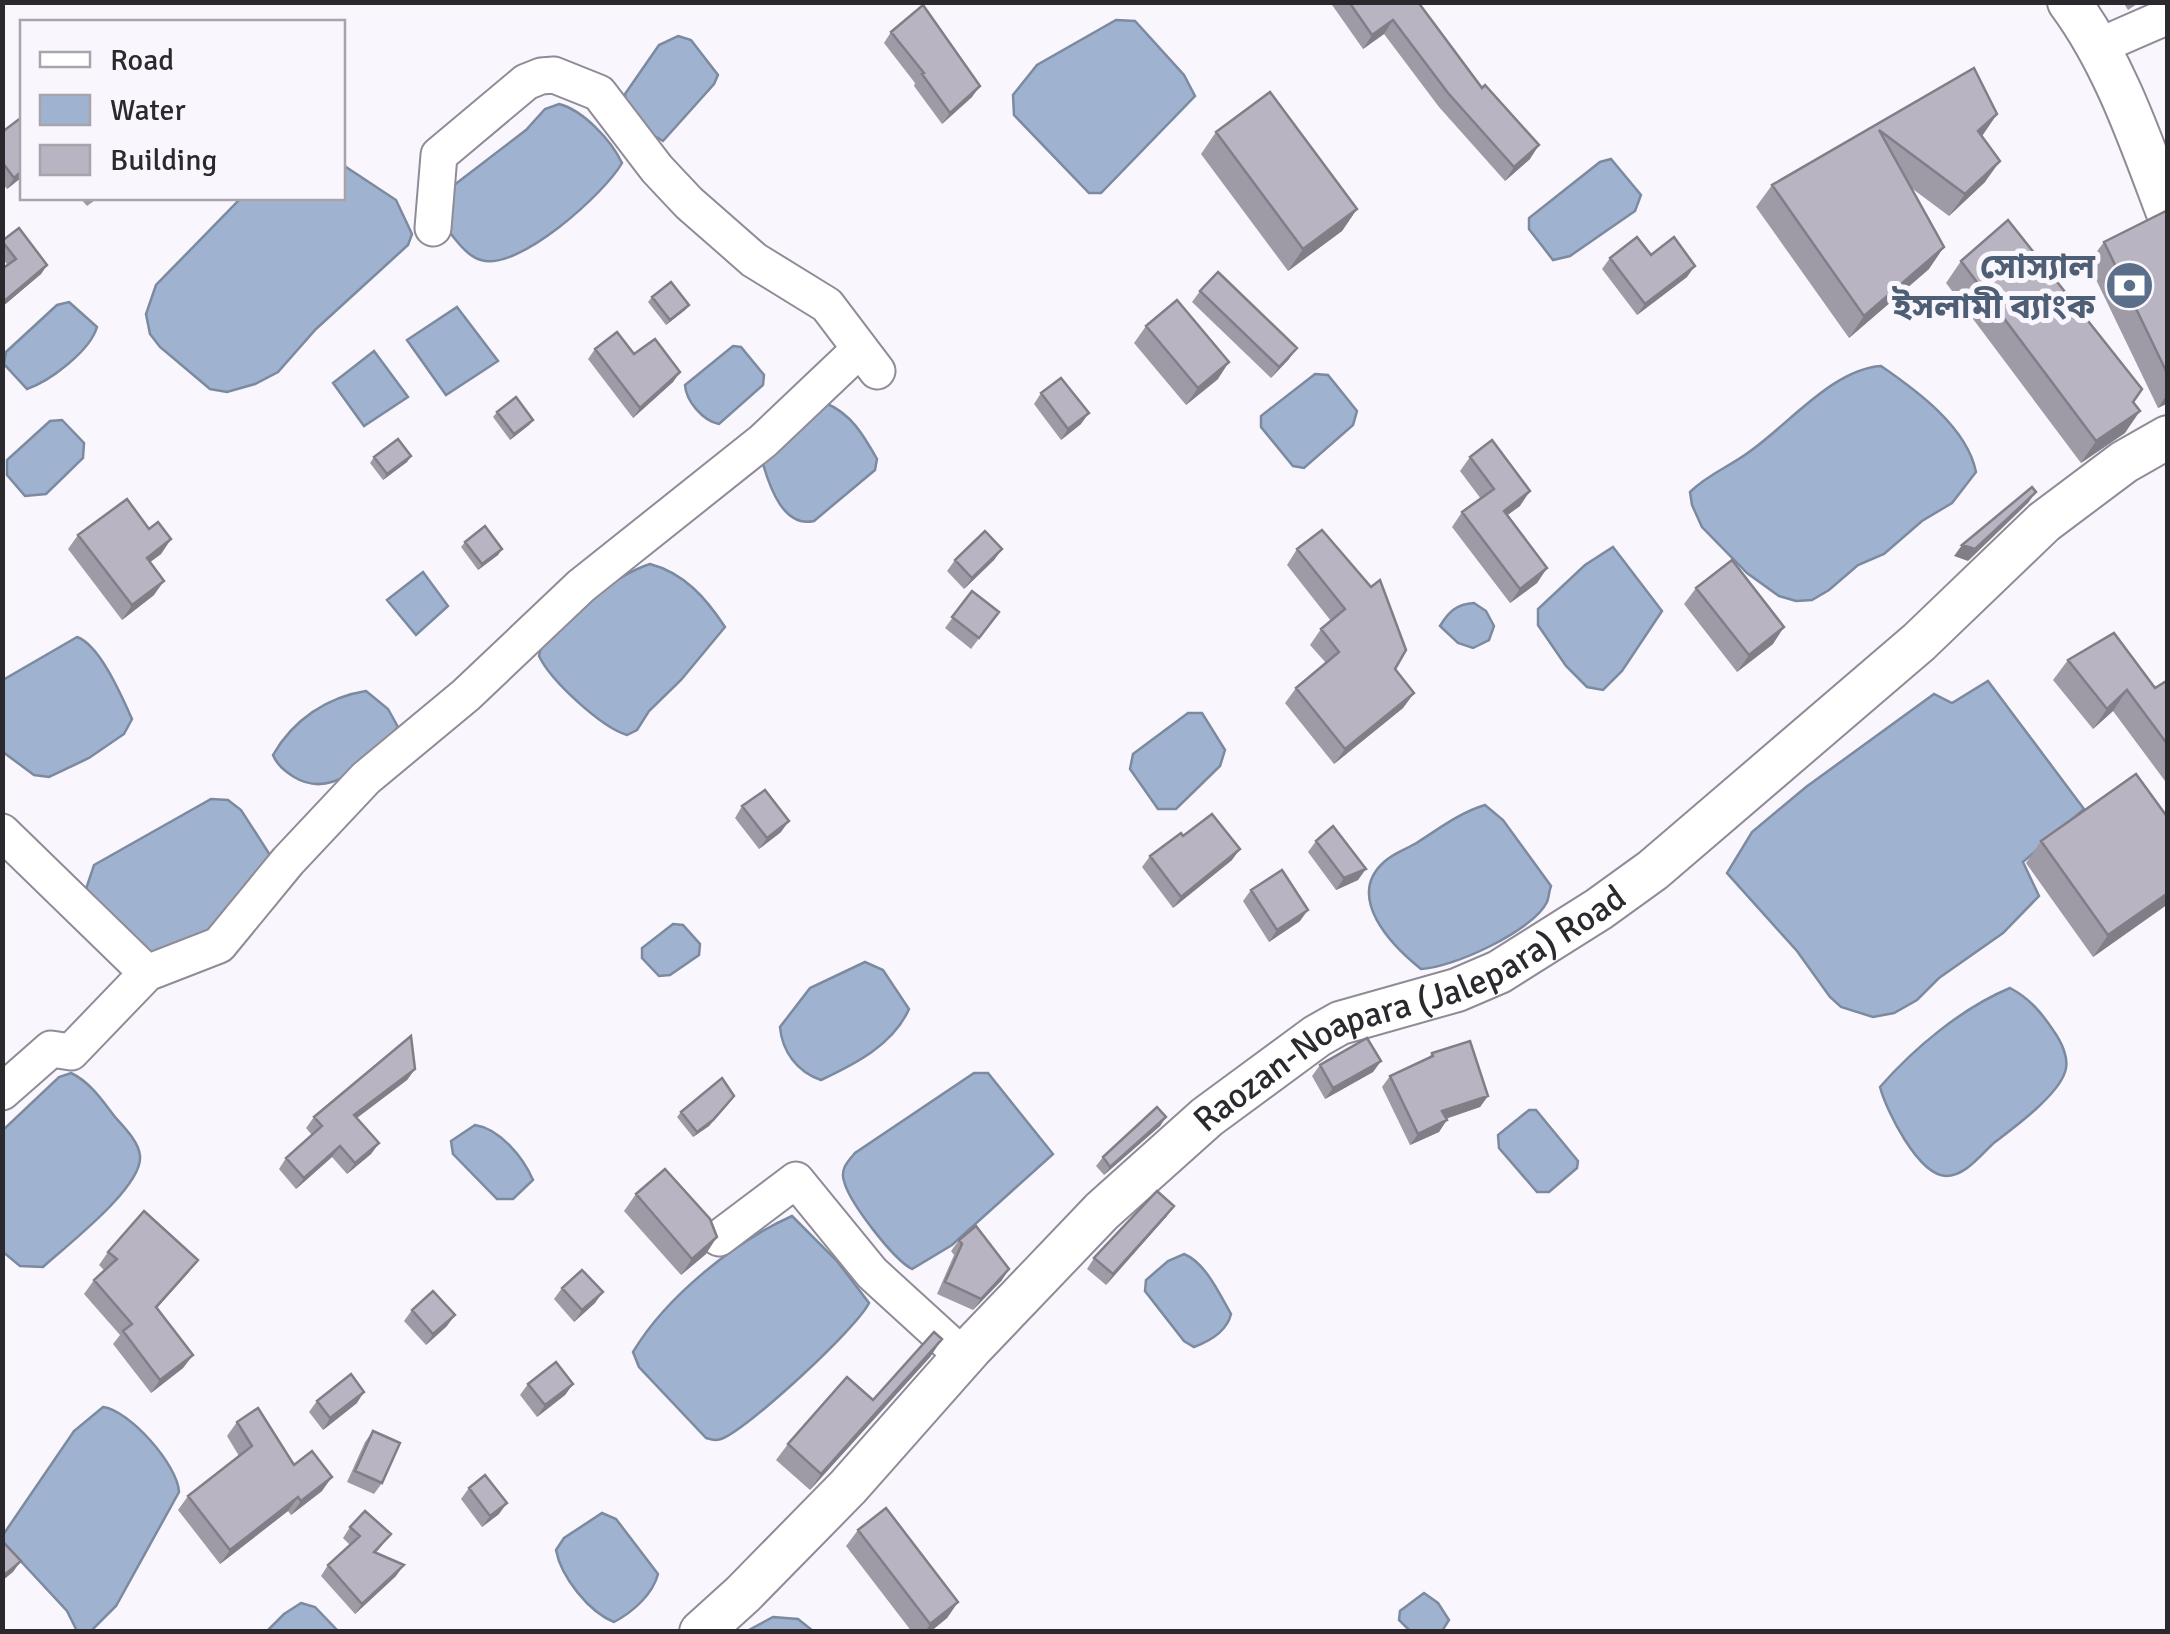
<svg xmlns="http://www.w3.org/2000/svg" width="2170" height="1634" viewBox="0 0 2170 1634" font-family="Signika,'Noto Sans Bengali',sans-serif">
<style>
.water{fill:#9fb3d1;stroke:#7c8aa0;stroke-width:2.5}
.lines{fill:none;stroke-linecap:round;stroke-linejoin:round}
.minor-casing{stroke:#8f8b97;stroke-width:39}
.major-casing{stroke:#8f8b97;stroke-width:46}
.minor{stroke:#fff;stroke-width:35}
.major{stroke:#fff;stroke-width:42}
.wall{fill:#9f9ba6}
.shaded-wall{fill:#827e87}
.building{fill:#b9b4c1;stroke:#827e87;stroke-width:2.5}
.labels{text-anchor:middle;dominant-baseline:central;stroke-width:10;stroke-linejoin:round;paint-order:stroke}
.service-label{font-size:35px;font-weight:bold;fill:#4e5e75;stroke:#f9f6fe;text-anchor:end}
.street-label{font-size:35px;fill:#2b292e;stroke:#f9f6fe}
</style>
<rect width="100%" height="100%" fill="#f9f6fe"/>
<path class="water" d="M1116,20L1135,21L1184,75L1195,96L1101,193H1089L1014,115L1013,95L1037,65Z
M678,36L691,40L718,75L714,84L663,141L653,135L626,100L625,94L659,45Z
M559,104C583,110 611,140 622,163C605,193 518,272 481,260C465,256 453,235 442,223L449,189L526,130L545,109Z
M1611,159L1641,195L1635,211L1570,256L1553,260L1529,229V218L1600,162Z
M343,165L396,200L412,234L408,245L316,329L278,372L255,384L227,392L210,389L160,347L150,334L146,314L156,285L241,198H342Z
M69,302L97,327C90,351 50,381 27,389L4,364L6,352L57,305Z
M457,307L498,361L446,395L407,340Z
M733,346L741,347L764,375L763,385L719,424C703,421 686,401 685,385Z
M374,351L408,397L364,426L333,383Z
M1881,366C1916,390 1967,427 1976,472L1952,503L1922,521L1884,554L1858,565L1829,590L1812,600L1796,601L1779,596L1747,573L1702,527L1692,505L1690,492C1708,474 1729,467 1749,452C1788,425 1833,369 1881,366Z
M1315,374L1328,375L1357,411L1353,425L1304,468L1293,466L1261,427V416Z
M825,403C851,413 864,436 877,459L875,470L814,521C784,528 770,488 763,464L766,457Z
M62,420L84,443L83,458L46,494L25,496L7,475V460L50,421Z
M1613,547L1662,611L1622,671L1603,690L1587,687L1566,666L1538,625V609L1585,565Z
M650,564C684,573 706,598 725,627L681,680L649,711L637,730L627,735C601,727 551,681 539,656C542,625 620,573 650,564Z
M423,572L448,606L416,635L387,600Z
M1474,603L1486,611L1494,626L1489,640L1473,648L1458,643L1440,626C1449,611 1457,604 1474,603Z
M77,637C100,645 122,697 132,719L124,734L89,758L49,777L34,775L3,752V680Z
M1988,681L2084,809L2023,862L2039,896L2003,933L1939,978L1917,1000L1894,1013L1873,1017L1841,1007L1830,997L1797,951L1727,873L1752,832L1806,787L1934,694L1952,703Z
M366,691L388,709L398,727C372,756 335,802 294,777C285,771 277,765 273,755C293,720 327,697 366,691Z
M1188,713H1202L1225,750L1220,766L1176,809H1158L1130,769L1133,754Z
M211,799L228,800L241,810L270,855L268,871L245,899L202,936L154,957L101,918L86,889L94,865Z
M1485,805L1503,820L1551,886C1549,891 1549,897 1547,902C1533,931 1452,968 1421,969C1391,945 1345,897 1384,862C1393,853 1407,849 1418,842C1440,828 1459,813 1485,805Z
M673,924L683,925L700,944L699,955L670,975L659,976L642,958V948Z
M865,962L883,970L909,1009C893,1045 855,1064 821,1080C797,1072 782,1051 780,1027L810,988Z
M2010,988C2029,998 2041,1012 2053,1030C2061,1041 2070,1059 2065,1072C2058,1095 2015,1127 1995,1142C1982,1153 1966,1176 1946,1176C1918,1175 1886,1110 1880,1087C1914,1048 1962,1008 2010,988Z
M71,1073C90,1082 102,1100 115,1117C124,1127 139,1142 140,1156C143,1187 66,1246 43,1267L20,1266L3,1252V1130L59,1077Z
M974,1073H988L1053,1154L952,1245L912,1269C893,1259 849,1202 844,1181C840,1169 848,1161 855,1153Z
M1529,1110H1536L1578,1161L1577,1168L1549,1192H1537L1499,1148L1498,1135Z
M475,1125C500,1129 523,1157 533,1180L513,1199H497L453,1154L451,1141Z
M792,1216L837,1261L869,1303C857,1328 747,1430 721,1439C715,1441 713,1440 706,1438L639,1367L633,1352C666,1297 734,1242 792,1216Z
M1184,1254C1206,1263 1220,1295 1231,1314C1227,1331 1210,1341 1194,1347L1184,1341L1145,1291L1146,1280L1168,1261Z
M103,1407C129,1410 178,1465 179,1492L116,1606L91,1631H77L67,1611L4,1543L3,1535L74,1431Z
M602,1513L616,1519L658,1574C653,1594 633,1612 614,1622C589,1612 561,1577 556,1550L564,1538Z
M1424,1593L1438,1603L1449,1620L1442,1631H1410L1399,1620L1400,1611Z
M301,1603L315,1607L338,1631H267L284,1614Z
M773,1617L798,1619L813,1631H747Z"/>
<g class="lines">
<defs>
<path id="minor" d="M2097,47L2168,16
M433,228L439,155L526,82L541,76L554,75L599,93L657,169L689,203L754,260L827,305L877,371
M2,832L147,973
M2,1092L51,1049L71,1052L147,973L219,945L288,861L366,778L466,695L581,586L763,441L860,349
M719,1238L796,1180L872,1273L964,1357"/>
<g id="major">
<path d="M2069,2C2115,64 2141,142 2168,213"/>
<path id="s1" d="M701,1632L743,1594L848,1487L971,1348L1102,1211L1207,1117L1317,1036L1340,1023L1457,990L1499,972L1599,909L1653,870L1919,642L2044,522L2124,462L2168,437"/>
</g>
</defs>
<use href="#minor" class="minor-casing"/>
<use href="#major" class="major-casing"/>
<use href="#minor" class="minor"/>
<use href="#major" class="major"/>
</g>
<path class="wall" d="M1330,2H1421L1420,4L1530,159L1505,181L1439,107L1384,34L1363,49Z
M2123,2H2140L2128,10Z
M891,32L972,97L942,124L914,86L915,83L884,43Z
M1974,68L1997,114L1982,136L1985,182L1949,216L1910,187L1929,269L1849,338L1756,207L1772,185Z
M2,132L22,177L7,189L2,183Z
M1216,132L1357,209L1342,231L1288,271L1201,154Z
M80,198H98L87,206Z
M2168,213V403L2158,408L2088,263L2104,242Z
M2,241L47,265L41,274L3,306L2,269L8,265L2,259Z
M1651,255L1687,277L1637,315L1602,269L1610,258Z
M1961,261L2133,402L2125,433L2081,463L1946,283Z
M1200,291L1289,359L1271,378L1192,302Z
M652,297L689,305L685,310L666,325L648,302Z
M1146,326L1218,379L1186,405L1134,343Z
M595,349L634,354L680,372L673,382L633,418L588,359Z
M1041,393L1081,424L1061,440L1034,404Z
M497,412L533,420L529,425L510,440L493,417Z
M411,456L407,462L383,480L370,463L374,457Z
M1470,457L1520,506L1507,515L1547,568L1537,583L1510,603L1452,527L1462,512L1481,499L1460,471Z
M149,529L171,539L161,554L150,562L154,595L122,620L68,549L78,535Z
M465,542L502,549L498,555L478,570L461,547Z
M1002,549L994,560L964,589L947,571L955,560Z
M1297,549L1414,693L1403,708L1334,764L1285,703L1296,688L1326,663L1310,645L1321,629L1331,621L1287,565Z
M1696,588L1773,644L1737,672L1684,604Z
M972,591L999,612L971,649L945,628Z
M2068,660L2155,688L2168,680V785L2113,711L2093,729L2053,680Z
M742,806L781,832L759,849L735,818Z
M1183,836L1232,860L1173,908L1142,867L1150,856Z
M1316,841L1358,880L1336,890L1308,852Z
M2041,841L2168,904L2093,957L2026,863Z
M1251,890L1300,921L1269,942L1243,901Z
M1432,1053L1488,1096L1480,1107L1446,1119L1439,1132L1410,1145L1382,1087L1390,1076L1429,1057Z
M1381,1061L1373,1072L1325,1099L1312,1076L1320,1065Z
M415,1069L407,1080L357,1118L379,1143L371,1154L347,1174L332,1157L296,1189L279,1169L286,1158L312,1135L306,1128L314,1117Z
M730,1102L709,1126L693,1137L677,1117L681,1112Z
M1166,1117L1160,1126L1104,1175L1096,1166L1103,1157Z
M636,1194L706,1254L681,1275L624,1211Z
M1174,1206L1166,1217L1106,1285L1087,1269L1094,1258Z
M959,1240L1002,1280L973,1310L937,1294L954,1255L951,1251Z
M108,1252L198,1260L188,1273L157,1308L193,1355L183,1368L151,1393L113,1344L120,1335L84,1294L94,1280L104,1270L99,1265Z
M562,1288L595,1303L574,1322L554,1299Z
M412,1310L447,1326L426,1345L404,1321Z
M931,1356L810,1490L776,1460L788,1444L873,1400Z
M528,1384H573L565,1395L537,1417L520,1395Z
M317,1401L357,1403L323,1430L309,1412Z
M237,1422L294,1465L322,1491L291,1515L288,1511L220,1564L178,1510L188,1496L239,1456L227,1436Z
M373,1431L382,1483L374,1494L347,1482L365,1442Z
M469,1488L499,1514L482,1527L461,1499Z
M350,1527L383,1544L376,1553L396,1576L355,1614L321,1576L328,1565L350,1545L343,1538Z
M858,1530L958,1602L947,1618L930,1632H912L846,1546Z"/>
<path class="shaded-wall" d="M1393,20L1384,34L1363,49L1372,35Z
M980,86L972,97L942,124L950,113Z
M1997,114L1982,136L1978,131Z
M1539,145L1530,159L1505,181L1514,167Z
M2000,161L1985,182L1949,216L1965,194Z
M22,171V177L7,189L14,178Z
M1357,209L1342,231L1288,271L1303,249Z
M1944,247L1929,269L1849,338L1864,316Z
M47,265L41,274L2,307V303Z
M1695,266L1687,277L1637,315L1645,304Z
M689,305L685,310L666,325L670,320Z
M1297,348L1289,359L1271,378L1279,367Z
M1229,362L1218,379L1186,405L1198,388Z
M680,372L673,382L633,418L640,408Z
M2168,393V403L2158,408Z
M2140,411L2125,433L2081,463L2096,441Z
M1089,413L1081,424L1061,440L1068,429Z
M533,420L529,425L510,440L514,434Z
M411,456L407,462L383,480L387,474Z
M1530,491L1520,506L1494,525L1504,511Z
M2036,492L2028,503L1968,561L1954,556L1962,545Z
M171,539L161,554L137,572L147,558Z
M502,549L498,555L478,570L482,564Z
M1002,549L994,560L964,589L972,578Z
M1547,568L1537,583L1510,603L1520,589Z
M164,581L154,595L122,620L132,605Z
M1784,627L1773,644L1737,672L1749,655Z
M2127,690L2113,711L2093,729L2107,709Z
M1414,693L1403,708L1334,764L1345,749Z
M789,821L781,832L759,849L767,838Z
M1240,849L1232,860L1173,908L1181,897Z
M1366,869L1358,880L1336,890L1344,878Z
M2168,893V904L2093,957L2108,935Z
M1308,910L1300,921L1269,942L1277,930Z
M1381,1061L1373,1072L1325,1099L1333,1088Z
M415,1069L407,1080L346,1126L354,1115Z
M734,1096L709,1126L693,1137L697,1132Z
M1488,1096L1480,1107L1435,1122L1442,1111Z
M1166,1117L1160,1126L1104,1175L1110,1167Z
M1447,1120L1439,1132L1410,1145L1418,1134Z
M379,1143L371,1154L347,1174L355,1163Z
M340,1146L332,1157L296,1189L304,1178Z
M1174,1206L1166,1217L1106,1285L1113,1274Z
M717,1237L706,1254L681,1275L692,1259Z
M198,1260L188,1273L146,1320L156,1307Z
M1009,1269L1002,1280L973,1310L981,1299Z
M603,1292L595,1303L574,1322L582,1310Z
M455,1315L447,1326L426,1345L433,1334Z
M942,1339L931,1356L810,1490L821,1474Z
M193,1355L183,1368L151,1393L160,1380Z
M573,1384L565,1395L537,1417L545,1405Z
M364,1392L357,1403L323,1430L330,1418Z
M332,1477L322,1491L291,1515L301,1501Z
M298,1497L288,1511L220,1564L230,1550Z
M507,1503L499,1514L482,1527L490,1516Z
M21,1561L13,1572L2,1581V1577Z
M404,1565L396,1576L355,1614L362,1604Z
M958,1602L947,1618L930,1632H925L930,1624Z"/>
<path class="building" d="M1349,2H1418L1482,88L1485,85L1539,145L1514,167L1448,93L1393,20L1372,35Z
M923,5L980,86L950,113L922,74L924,73L891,32Z
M1974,68L1997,114L1978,131L2000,161L1965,194L1879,130L1944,247L1864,316L1772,185Z
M1270,92L1357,209L1303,249L1216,132Z
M22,117V171L14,178L2,162V132Z
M2166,211L2168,213V375L2104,242Z
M2008,220L2142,389L2133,402L2140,411L2096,441L1961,261Z
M19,228L47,265L2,303V269L16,259L2,241Z
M1637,237L1651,255L1674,237L1695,266L1645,304L1610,258Z
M1218,272L1297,348L1279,367L1200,291Z
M671,282L689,305L670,320L652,297Z
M1177,300L1229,362L1198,388L1146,326Z
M617,332L634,354L655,339L680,372L640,408L595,349Z
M1061,378L1089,413L1068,429L1041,393Z
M516,397L533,420L514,434L497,412Z
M398,439L411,456L387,474L374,457Z
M1492,440L1530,491L1504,511L1547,568L1520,589L1462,512L1494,489L1470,457Z
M2032,487L2036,492L1975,549L1962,545Z
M127,499L149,529L158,522L171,539L147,558L164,581L132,605L78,535Z
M485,526L502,549L482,564L465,542Z
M1322,530L1371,587L1380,580L1406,650L1395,669L1414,693L1345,749L1296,688L1339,652L1321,629L1345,609L1297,549Z
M985,531L1002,549L972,578L955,560Z
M1732,560L1784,627L1749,655L1696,588Z
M972,591L999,612L979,638L952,617Z
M2114,633L2155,688L2168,680V745L2127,690L2107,709L2068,660Z
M2136,774L2168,818V893L2108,935L2041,841Z
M765,790L789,821L767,838L742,806Z
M1212,814L1240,849L1181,897L1150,856L1181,833L1183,836Z
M1333,826L1366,869L1344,878L1316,841Z
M1282,870L1308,910L1277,930L1251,890Z
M411,1036L415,1069L354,1115L379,1143L355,1163L340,1146L304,1178L286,1158L322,1126L314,1117Z
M1367,1038L1381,1061L1333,1088L1320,1065Z
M1470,1041L1488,1096L1442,1111L1447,1120L1418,1134L1390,1076L1433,1056L1432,1053Z
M722,1078L734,1096L713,1120L697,1132L681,1112Z
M1157,1107L1166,1117L1110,1167L1103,1157Z
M665,1169L710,1219L717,1237L692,1259L636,1194Z
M1157,1191L1174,1206L1113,1274L1094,1258Z
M144,1211L198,1260L156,1307L193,1355L160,1380L123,1331L132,1324L94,1280L117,1259L108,1252Z
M976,1226L1009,1269L981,1299L945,1282L962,1244L959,1240Z
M582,1270L603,1292L582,1310L562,1288Z
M433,1291L455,1315L433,1334L412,1310Z
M934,1332L942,1339L821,1474L788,1444L847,1377L873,1400Z
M556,1362L573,1384L545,1405L528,1384Z
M351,1374L364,1392L330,1418L317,1401Z
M258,1408L294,1465L312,1451L332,1477L301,1501L298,1497L230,1550L188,1496L252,1446L237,1422Z
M373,1431L400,1443L382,1483L355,1471Z
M485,1475L507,1503L490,1516L469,1488Z
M886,1508L958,1602L930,1624L858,1530Z
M365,1511L391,1534L374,1552L404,1565L362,1604L328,1565L360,1536L350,1527Z
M2,1541L21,1561L2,1577Z"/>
<defs>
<symbol id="bank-disc" viewBox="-11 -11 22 22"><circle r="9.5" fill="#5c6f8a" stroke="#f9f6fe"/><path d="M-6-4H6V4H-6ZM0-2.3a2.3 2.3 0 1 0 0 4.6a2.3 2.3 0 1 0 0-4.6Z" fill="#fff"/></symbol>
</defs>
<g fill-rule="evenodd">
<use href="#bank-disc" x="2102" y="258" width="55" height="55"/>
</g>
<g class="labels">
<g class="service-label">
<text x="2095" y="266">সোস্যাল<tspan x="2095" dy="40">ইসলামী ব্যাংক</tspan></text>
</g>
<g class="street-label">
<text stroke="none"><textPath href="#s1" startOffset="955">Raozan-Noapara (Jalepara) Road</textPath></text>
</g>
</g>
<rect width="2170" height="1634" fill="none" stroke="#2b292e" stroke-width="10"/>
<rect x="20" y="20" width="325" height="180" fill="#f9f6fe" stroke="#a7a4ab" stroke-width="2.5"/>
<rect x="40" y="52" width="50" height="15" fill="#ffffff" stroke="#a7a4ab" stroke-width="2.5"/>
<text x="110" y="70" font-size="30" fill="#2b292e">Road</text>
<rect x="40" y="95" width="50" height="30" fill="#9fb3d1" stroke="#a7a4ab" stroke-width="2.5"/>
<text x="110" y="120" font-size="30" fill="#2b292e">Water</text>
<rect x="40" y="145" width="50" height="30" fill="#b9b4c1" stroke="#a7a4ab" stroke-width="2.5"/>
<text x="110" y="170" font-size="30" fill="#2b292e">Building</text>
</svg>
